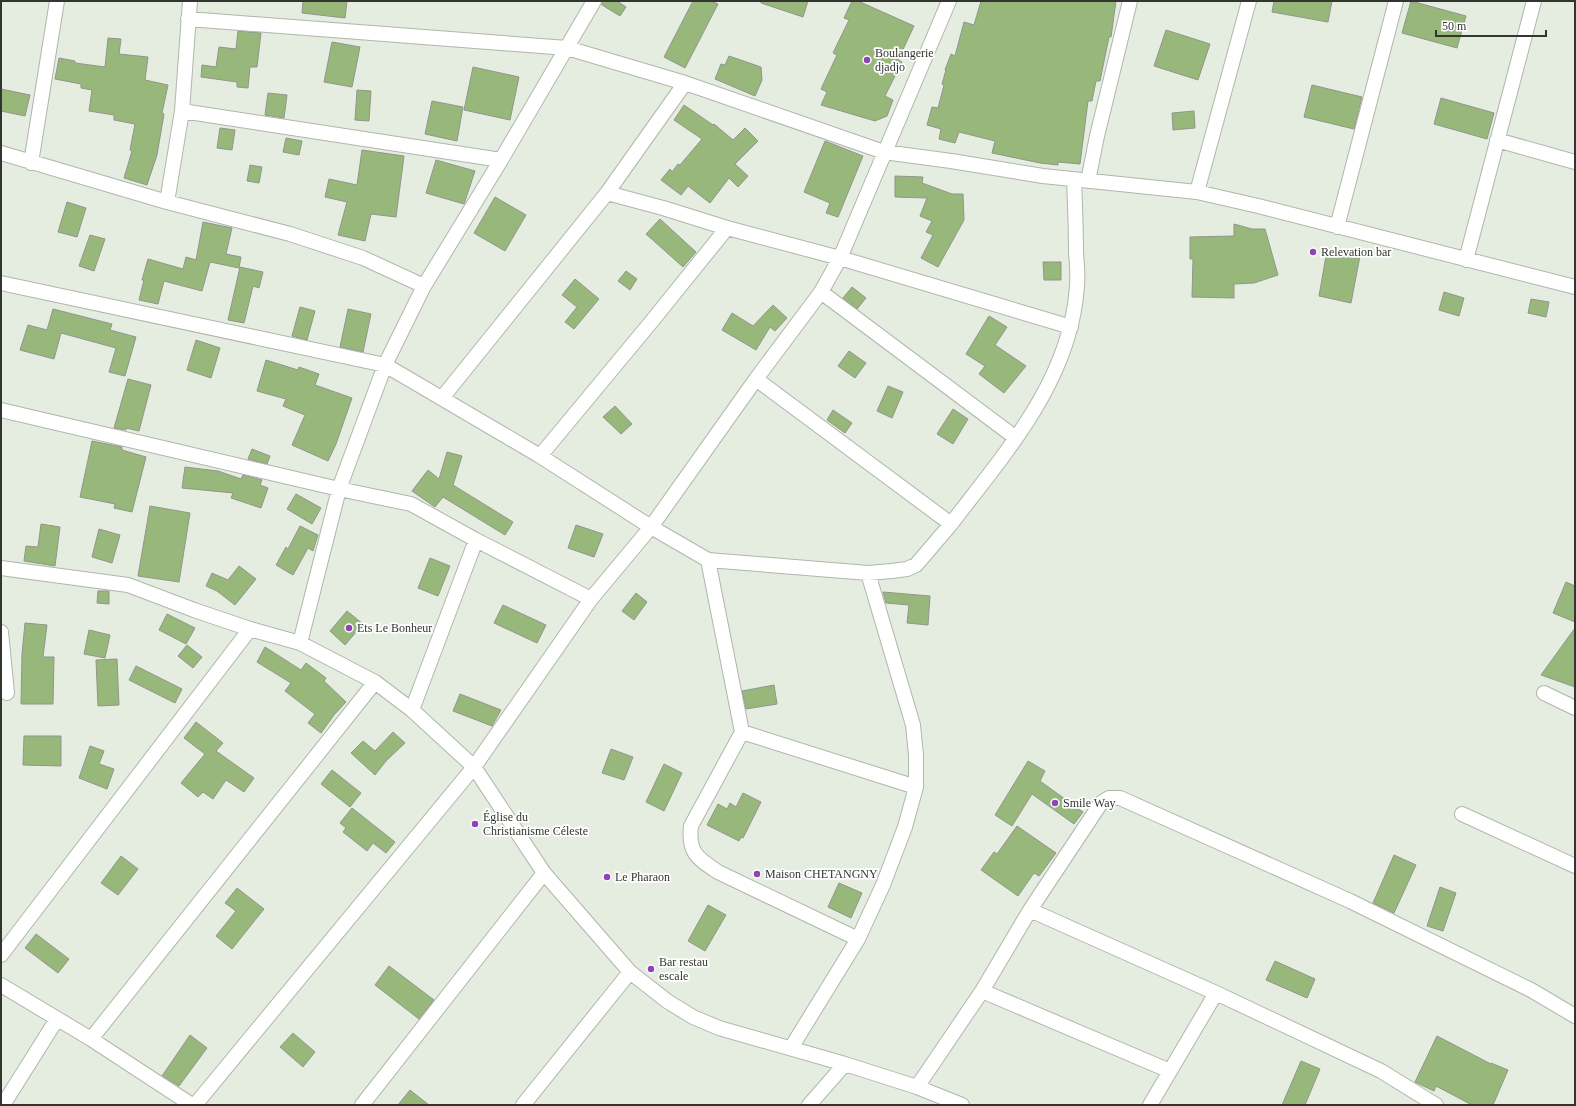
<svg xmlns="http://www.w3.org/2000/svg" width="1576" height="1106" viewBox="0 0 1576 1106" font-family="Georgia,serif">
<style>
.building{fill:#97b87a;stroke:#91968c}
.lines{fill:none;stroke-linecap:round;stroke-linejoin:round}
.minor-casing{stroke:#b0b6ab;stroke-width:16}
.minor{stroke:#fff;stroke-width:14}
.poi-dot{fill:#8d44b7;stroke:#fff;stroke-width:1.5}
.labels{text-anchor:middle;dominant-baseline:central;stroke-width:3.5;stroke-linejoin:round;paint-order:stroke}
.poi-label{font-size:12px;fill:#323530;stroke:#fff;text-anchor:start}
</style>
<rect width="100%" height="100%" fill="#e5ece0"/>
<path class="building" d="M303,1H347L345,18L302,13Z
M602,1H617L626,7L620,16L602,5Z
M693,1H711L718,4L685,68L664,57Z
M761,1H808L803,17L761,3Z
M852,1H858L914,26L898,60L902,62L885,96L893,100L887,116L875,121L821,105L827,92L821,89L837,55L833,53L849,20L844,18Z
M981,1H1116L1111,37H1109L1100,81H1096L1092,101H1088L1080,164L1058,162V165L1040,163L992,153L995,141L959,132L955,143L939,139L941,129L927,125L932,107L938,108L944,85L942,84L946,70H945L951,54L955,56L964,22L974,25Z
M1274,1H1332L1328,22L1272,12Z
M1411,1L1466,16L1457,48L1402,33Z
M1166,30L1210,44L1198,80L1154,66Z
M238,31L261,33L257,67H250L248,88L237,87V82L201,77L202,65L216,67L219,47L236,49Z
M108,38L121,39L119,54L148,57L145,80L168,85L162,113L164,114L157,155L147,185L124,178L132,151L130,150L135,124L114,120V115L89,111L92,90L81,88V84L55,79L59,58L75,61V63L105,67Z
M332,42L360,47L352,87L324,82Z
M729,56L761,67L762,80L755,96L715,79L721,64L725,65Z
M473,67L519,77L510,120L464,110Z
M1312,85L1362,97L1354,129L1304,117Z
M1,89L30,95L25,116L1,111Z
M357,90L371,91L369,121L355,120Z
M268,93L287,95L284,118L265,115Z
M1441,98L1494,113L1487,139L1434,124Z
M432,101L463,107L457,141L425,134Z
M684,105L713,125L714,124L733,140L745,128L758,141L735,164L748,176L738,187L729,178L710,203L688,186L681,195L661,180L670,169L672,172L678,164L680,165L702,139L674,120Z
M1194,111L1195,128L1173,130L1172,113Z
M220,128L235,130L232,150L217,148Z
M286,138L302,141L299,155L283,152Z
M825,141L863,156L838,217L826,213L830,203L804,192Z
M362,150L404,156L396,217L371,214L365,241L338,235L347,202L325,197L329,179L357,185Z
M436,160L475,171L464,204L426,193Z
M250,165L262,167L259,183L247,181Z
M895,176L923,177L922,183L952,194H963L964,220L938,267L921,258L933,235L926,232L932,221L920,216L927,198L895,197Z
M495,197L526,215L505,251L474,233Z
M67,202L86,208L77,237L58,232Z
M660,219L696,252L683,267L646,234Z
M203,222L232,228L226,254L241,257L239,268L210,262L202,291L164,281L158,304L139,300L144,280H142L148,259L183,269L186,257L196,260Z
M1234,224L1252,229H1265L1278,275L1254,283L1234,284V298L1192,297L1193,259H1190V237L1234,236Z
M90,235L105,239L94,271L79,266Z
M1330,250L1360,256L1351,303L1319,296L1326,256Z
M1043,262H1061V280H1044Z
M240,267L263,272L259,288L253,286L244,323L228,320Z
M626,271L637,279L630,290L618,281Z
M575,279L599,299L574,329L565,322L577,307L562,295Z
M852,287L866,298L857,309L843,298Z
M1444,292L1464,298L1459,316L1439,310Z
M1531,299L1549,302L1546,317L1528,313Z
M773,305L787,318L775,331L770,327L756,350L722,330L732,313L753,326Z
M300,307L315,311L307,340L292,336Z
M53,309L112,324L110,330L136,337L125,376L109,372L116,348L61,333L54,359L20,350L28,325L47,330Z
M348,309L371,314L363,352L340,347Z
M989,316L1007,327L995,345L1026,366L1004,393L979,374L985,366L966,354Z
M196,340L220,348L211,378L187,370Z
M849,351L866,363L855,378L838,366Z
M266,360L298,370L299,367L319,374L315,385L352,398L336,444L328,461L292,445L305,415L283,406L286,399L257,391Z
M128,379L151,385L139,431L126,428V430L114,428Z
M888,386L903,392L892,418L877,411Z
M615,406L632,424L621,434L603,417Z
M953,409L968,419L953,444L937,434Z
M833,410L852,423L845,433L827,420Z
M92,441L122,447V450L146,457L132,512L114,508L115,504L80,497Z
M252,449L270,456L267,464L248,459Z
M447,452L462,456L453,485L513,522L505,535L443,497L435,507L412,491L428,470L439,479Z
M185,467L218,471L241,479L243,475L262,480L260,485L268,488L261,508L231,498L233,493L182,488Z
M296,494L321,508L312,524L287,509Z
M150,506L190,513L179,582L138,576Z
M41,524L60,527L55,566L24,561L26,546L38,547Z
M576,525L603,534L594,557L568,548Z
M300,526L318,535L313,551L308,548L293,575L276,565L286,547L288,549Z
M99,529L120,535L112,563L92,557Z
M430,558L450,566L438,596L418,588Z
M239,566L256,579L235,605L217,591L206,586L212,573L228,580Z
M1566,582L1575,586V622L1553,613Z
M98,591H109V604L97,603Z
M883,592L930,596L928,625L907,623L909,605L886,603Z
M636,593L647,602L634,620L622,611Z
M503,605L546,625L537,643L494,623Z
M347,611L363,624L345,645L330,631Z
M167,614L195,628L186,644L159,630Z
M25,623L47,625L43,657H54L53,704H21L22,654Z
M1575,628V687L1541,675Z
M89,630L110,635L105,658L84,654Z
M187,645L202,657L193,668L178,656Z
M265,647L301,670L306,663L326,678L324,681L346,702L334,715L321,733L308,723L315,714L285,691L291,683L257,662Z
M117,659L119,705L98,706L96,660Z
M136,666L182,689L175,703L129,680Z
M774,685L777,704L746,709L742,691Z
M460,694L501,710L492,726L453,711Z
M196,722L223,743L216,751L254,778L244,792L226,780L213,799L203,792L198,797L181,783L205,754L184,738Z
M393,732L405,743L386,761L375,775L351,753L363,741L375,751Z
M24,736H61V766L23,765Z
M90,746L104,751L99,764L114,769L107,789L79,778Z
M611,749L633,757L624,780L602,773Z
M1028,761L1045,771L1040,781L1083,812L1074,824L1032,794L1012,826L995,815Z
M664,764L682,773L664,811L646,802Z
M332,770L361,793L350,807L321,784Z
M743,793L761,802L743,838L741,837L739,841L707,825L718,804L727,809L730,803L736,807Z
M352,808L395,842L386,853L373,843L367,851L343,832L346,828L340,823Z
M1017,826L1056,853L1039,876L1034,873L1018,896L981,870L994,852L997,854Z
M1394,855L1416,865L1394,913L1373,903Z
M121,856L138,869L118,895L101,883Z
M839,883L862,893L851,918L828,907Z
M1440,887L1456,893L1443,931L1427,926Z
M237,888L264,909L232,949L216,936L236,911L225,903Z
M708,905L726,915L705,951L688,941Z
M36,934L69,959L58,973L25,948Z
M1275,961L1315,979L1307,998L1266,980Z
M389,966L434,1000L419,1019L375,985Z
M293,1033L315,1052L303,1067L280,1047Z
M190,1035L207,1048L179,1086L162,1076Z
M1437,1036L1491,1064V1063L1508,1070L1493,1105H1472L1436,1086L1434,1091L1415,1082Z
M1301,1061L1320,1069L1305,1105H1282Z
M410,1090L429,1105H398Z"/>
<g class="lines">
<defs>
<path id="minor" d="M188,19L567,48L685,83L884,152L951,161L1043,176L1197,192L1258,206L1575,287
M182,111L501,160
M1497,140L1575,162
M1,153L167,202L290,234L363,258L424,286
M31,163L57,1
M1088,181L1097,136L1130,1
M1197,192L1249,1
M607,193L663,208L727,228L840,258L1071,327
M167,202L182,111L190,1
M1337,227L1396,1
M1466,260L1534,1
M1,283L385,365L540,456L651,527L708,560L868,573L892,571L907,569L916,565L951,524L756,379
M821,292L1016,438
M442,398L607,193L685,83
M1,410L339,489L411,504L476,540L591,599
M540,456L652,321L727,228
M951,524C1005,453 1071,380 1077,286C1078,275 1077,264 1076,253C1076,228 1075,204 1074,180
M708,560L742,732L691,826C688,853 697,858 718,872L858,939
M1,568L128,585L194,610L250,629L300,643L375,682L412,710L474,767L544,873L630,972L667,1001L693,1017L719,1028L845,1064L917,1087L962,1105
M1,632L7,693
M300,643L339,489L385,365L424,286L501,160L594,1
M1544,693L1575,708
M412,710L476,540
M742,732L916,787
M1462,814L1575,866
M1030,910L1216,993L1381,1071L1436,1105
M1,955L250,629
M1,985L91,1039L192,1105
M982,991L1170,1071
M91,1039L375,682
M791,1048L858,939L883,885L905,827L916,787V755L913,725L868,573
M917,1087L982,991L1030,910L1101,803L1109,798H1120L1350,901L1531,990L1575,1016
M3,1105L57,1019
M195,1105L474,767L591,599L651,527L756,379L821,292L840,258L949,1
M362,1105L544,873
M523,1105L630,972
M809,1105L845,1064
M1150,1105L1216,993"/>
</defs>
<use href="#minor" class="minor-casing"/>
<use href="#minor" class="minor"/>
</g>
<g class="poi-dot">
<circle cx="867" cy="60" r="4"/>
<circle cx="1313" cy="252" r="4"/>
<circle cx="349" cy="628" r="4"/>
<circle cx="1055" cy="803" r="4"/>
<circle cx="475" cy="824" r="4"/>
<circle cx="757" cy="874" r="4"/>
<circle cx="607" cy="877" r="4"/>
<circle cx="651" cy="969" r="4"/>
</g>
<g class="labels">
<g class="poi-label">
<text x="875" y="53">Boulangerie<tspan x="875" dy="14">djadjo</tspan></text>
<text x="1321" y="252">Relevation bar</text>
<text x="357" y="628">Ets Le Bonheur</text>
<text x="1063" y="803">Smile Way</text>
<text x="483" y="817">Église du<tspan x="483" dy="14">Christianisme Céleste</tspan></text>
<text x="765" y="874">Maison CHETANGNY</text>
<text x="615" y="877">Le Pharaon</text>
<text x="659" y="962">Bar restau<tspan x="659" dy="14">escale</tspan></text>
</g>
</g>
<rect width="1576" height="1106" fill="none" stroke="#323530" stroke-width="4"/>
<path d="M1436 30v6h110v-6" fill="none" stroke="#323530" stroke-width="2"/>
<text x="1442" y="30" font-size="12" fill="#323530" stroke="#ffffff" stroke-width="3" paint-order="stroke">50 m</text>
</svg>
